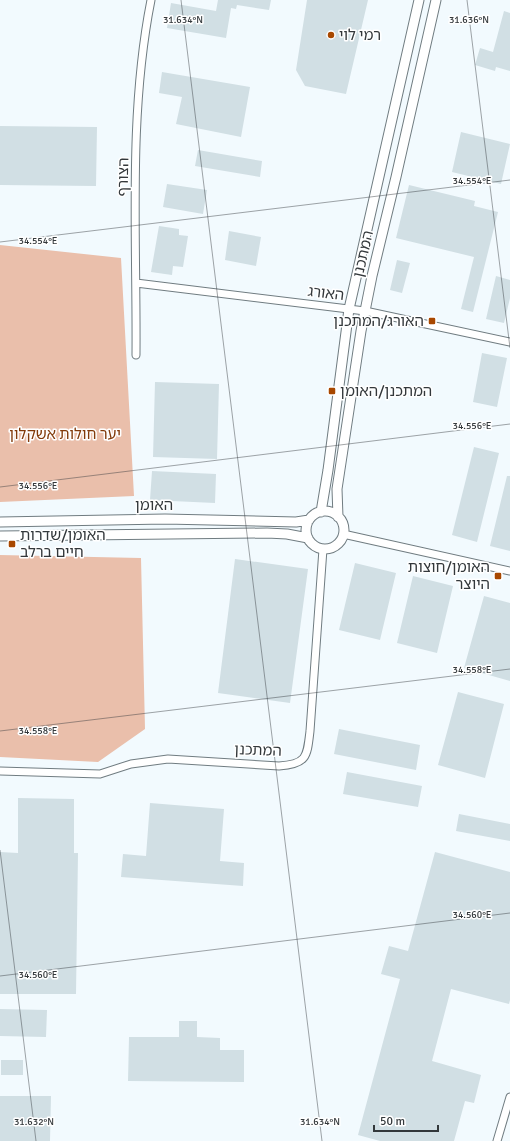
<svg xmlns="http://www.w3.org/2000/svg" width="510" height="1141" viewBox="0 0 510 1141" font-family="Signika,'Noto Sans Hebrew',sans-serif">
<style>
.green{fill:#eabfab}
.building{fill:#d1dfe4}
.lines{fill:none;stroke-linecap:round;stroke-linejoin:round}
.street-casing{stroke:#707c81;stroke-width:9}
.secondary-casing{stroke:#707c81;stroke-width:11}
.street{stroke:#fff;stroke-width:7}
.secondary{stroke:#fff;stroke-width:9}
.ticks{fill:none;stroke:#33383b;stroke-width:1;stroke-opacity:0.45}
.poi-dot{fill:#a84800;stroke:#fff;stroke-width:1.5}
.labels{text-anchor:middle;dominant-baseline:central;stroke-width:3;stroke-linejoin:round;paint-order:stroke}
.poi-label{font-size:15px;fill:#33383b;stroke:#fff;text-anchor:start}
.street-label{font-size:15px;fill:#33383b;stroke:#fff}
.park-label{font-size:15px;fill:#823a0a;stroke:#fff}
.ticks-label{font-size:10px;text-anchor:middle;fill:#33383b;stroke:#fff;stroke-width:3;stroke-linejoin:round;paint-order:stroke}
</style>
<rect width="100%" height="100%" fill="#f2fafe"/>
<path class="green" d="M0,245L121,258L134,496L0,502Z
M0,555L141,558L145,729L98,762L0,757Z"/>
<path class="building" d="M218,0H271L269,10L237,5L236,9L231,8L226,38L167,28L171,3L216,11Z
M307,0H368L346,94L305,86L296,70Z
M504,11L510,13V71L496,67L495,71L475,65L480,48L493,52Z
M162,72L250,87L241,137L176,124L182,97L159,93Z
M0,126L97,127L96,186L0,185Z
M461,132L510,144L501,184L452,172Z
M198,150L262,161L260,177L195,166Z
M167,184L207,190L203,214L163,207Z
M409,185L475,201L474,206L498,212L473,312L461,309L474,257L396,238Z
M159,226L179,229V235L188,236L183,267L173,266L172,275L151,272Z
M229,231L261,237L256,266L225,260Z
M397,260L410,263L402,293L390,290Z
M496,276L510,280V298L504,323L486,319Z
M482,353L507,358L497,407L473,402Z
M155,382L219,384L217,459L153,457Z
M474,447L499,453L477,542L452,535Z
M152,471L216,474L215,503L150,500Z
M507,476H510V551L490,546Z
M235,559L308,569L290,703L218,693Z
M355,563L396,573L380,640L339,630Z
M413,576L453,586L437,653L397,643Z
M484,596L510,603V681L464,668Z
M458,692L504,704L485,778L438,765Z
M339,729L420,745L416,770L334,754Z
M347,772L422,786L418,807L343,794Z
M18,798L74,799V853H78L76,994H0V852L18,853Z
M150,803L224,809L220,861L244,863L243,886L121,877L123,854L146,856Z
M459,814L510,824V841L456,831Z
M435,852L510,872V1000L509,1004L451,989L432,1061L481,1075L474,1103L465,1101L454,1141H380L358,1135L400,979L381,974L389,946L408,951Z
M0,1009L47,1010L46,1037L0,1036Z
M179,1021H197V1037L220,1038V1050H244V1082L128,1081L129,1037H179Z
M1,1060H23V1075H1Z
M0,1096H51L50,1141H0Z"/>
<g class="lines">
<defs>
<path id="street" d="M136,283L365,311L510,342
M136,355C137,237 128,116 151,0
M343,534L510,571
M0,771L100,774L131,764L168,759L279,766C307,764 307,757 310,731L323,549
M497,1141L510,1097"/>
<path id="secondary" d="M306 530a19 19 0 1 1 38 0a19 19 0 1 1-38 0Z
M321,512L328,470L349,309L419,0
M338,517L337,489L361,331L372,276L396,177L436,0
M0,522L165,519L296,522L309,520
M0,536L267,533L287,534L308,538"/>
</defs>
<use href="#street" class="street-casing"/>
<use href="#secondary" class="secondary-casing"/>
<use href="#street" class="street"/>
<use href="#secondary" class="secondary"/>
</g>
<path class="ticks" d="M181,0L322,1141M467,0L510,348M0,242L510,180M0,487L510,424M0,731L510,669M0,850L36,1141M0,976L510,913"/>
<g class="poi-dot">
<circle cx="331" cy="35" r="4"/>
<rect x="428" y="317" width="8" height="8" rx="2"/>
<rect x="328" y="387" width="8" height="8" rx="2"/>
<rect x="8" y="540" width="8" height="8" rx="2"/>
<rect x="494" y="572" width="8" height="8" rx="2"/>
</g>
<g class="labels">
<g class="poi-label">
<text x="339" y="35">רמי לוי</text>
<text x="424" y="321" text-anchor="end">האורג/המתכנן</text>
<text x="340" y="391">המתכנן/האומן</text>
<text x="20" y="535">האומן/שדרות<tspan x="20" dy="17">חיים ברלב</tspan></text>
<text x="490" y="567" text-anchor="end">האומן/חוצות<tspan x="490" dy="17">היוצר</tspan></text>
</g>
<g class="street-label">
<text transform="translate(123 177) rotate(-89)">הצורף</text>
<text transform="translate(363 254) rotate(-77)">המתכנן</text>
<text transform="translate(326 293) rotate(7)">האורג</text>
<text x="154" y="505">האומן</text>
<text transform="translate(258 750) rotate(2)">המתכנן</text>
</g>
<g class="park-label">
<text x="65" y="434">יער חולות אשקלון</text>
</g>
</g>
<g class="ticks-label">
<text x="183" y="23">31.634°N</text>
<text x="469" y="23">31.636°N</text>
<text x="472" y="184">34.554°E</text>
<text x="38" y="244">34.554°E</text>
<text x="472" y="429">34.556°E</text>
<text x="38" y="489">34.556°E</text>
<text x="472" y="673">34.558°E</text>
<text x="38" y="734">34.558°E</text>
<text x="472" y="918">34.560°E</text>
<text x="38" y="978">34.560°E</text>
<text x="34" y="1125">31.632°N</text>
<text x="320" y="1125">31.634°N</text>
</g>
<path d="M374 1125v6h64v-6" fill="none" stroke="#33383b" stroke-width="2"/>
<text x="380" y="1125" font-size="12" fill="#33383b" stroke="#ffffff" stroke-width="3" paint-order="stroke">50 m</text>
</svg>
